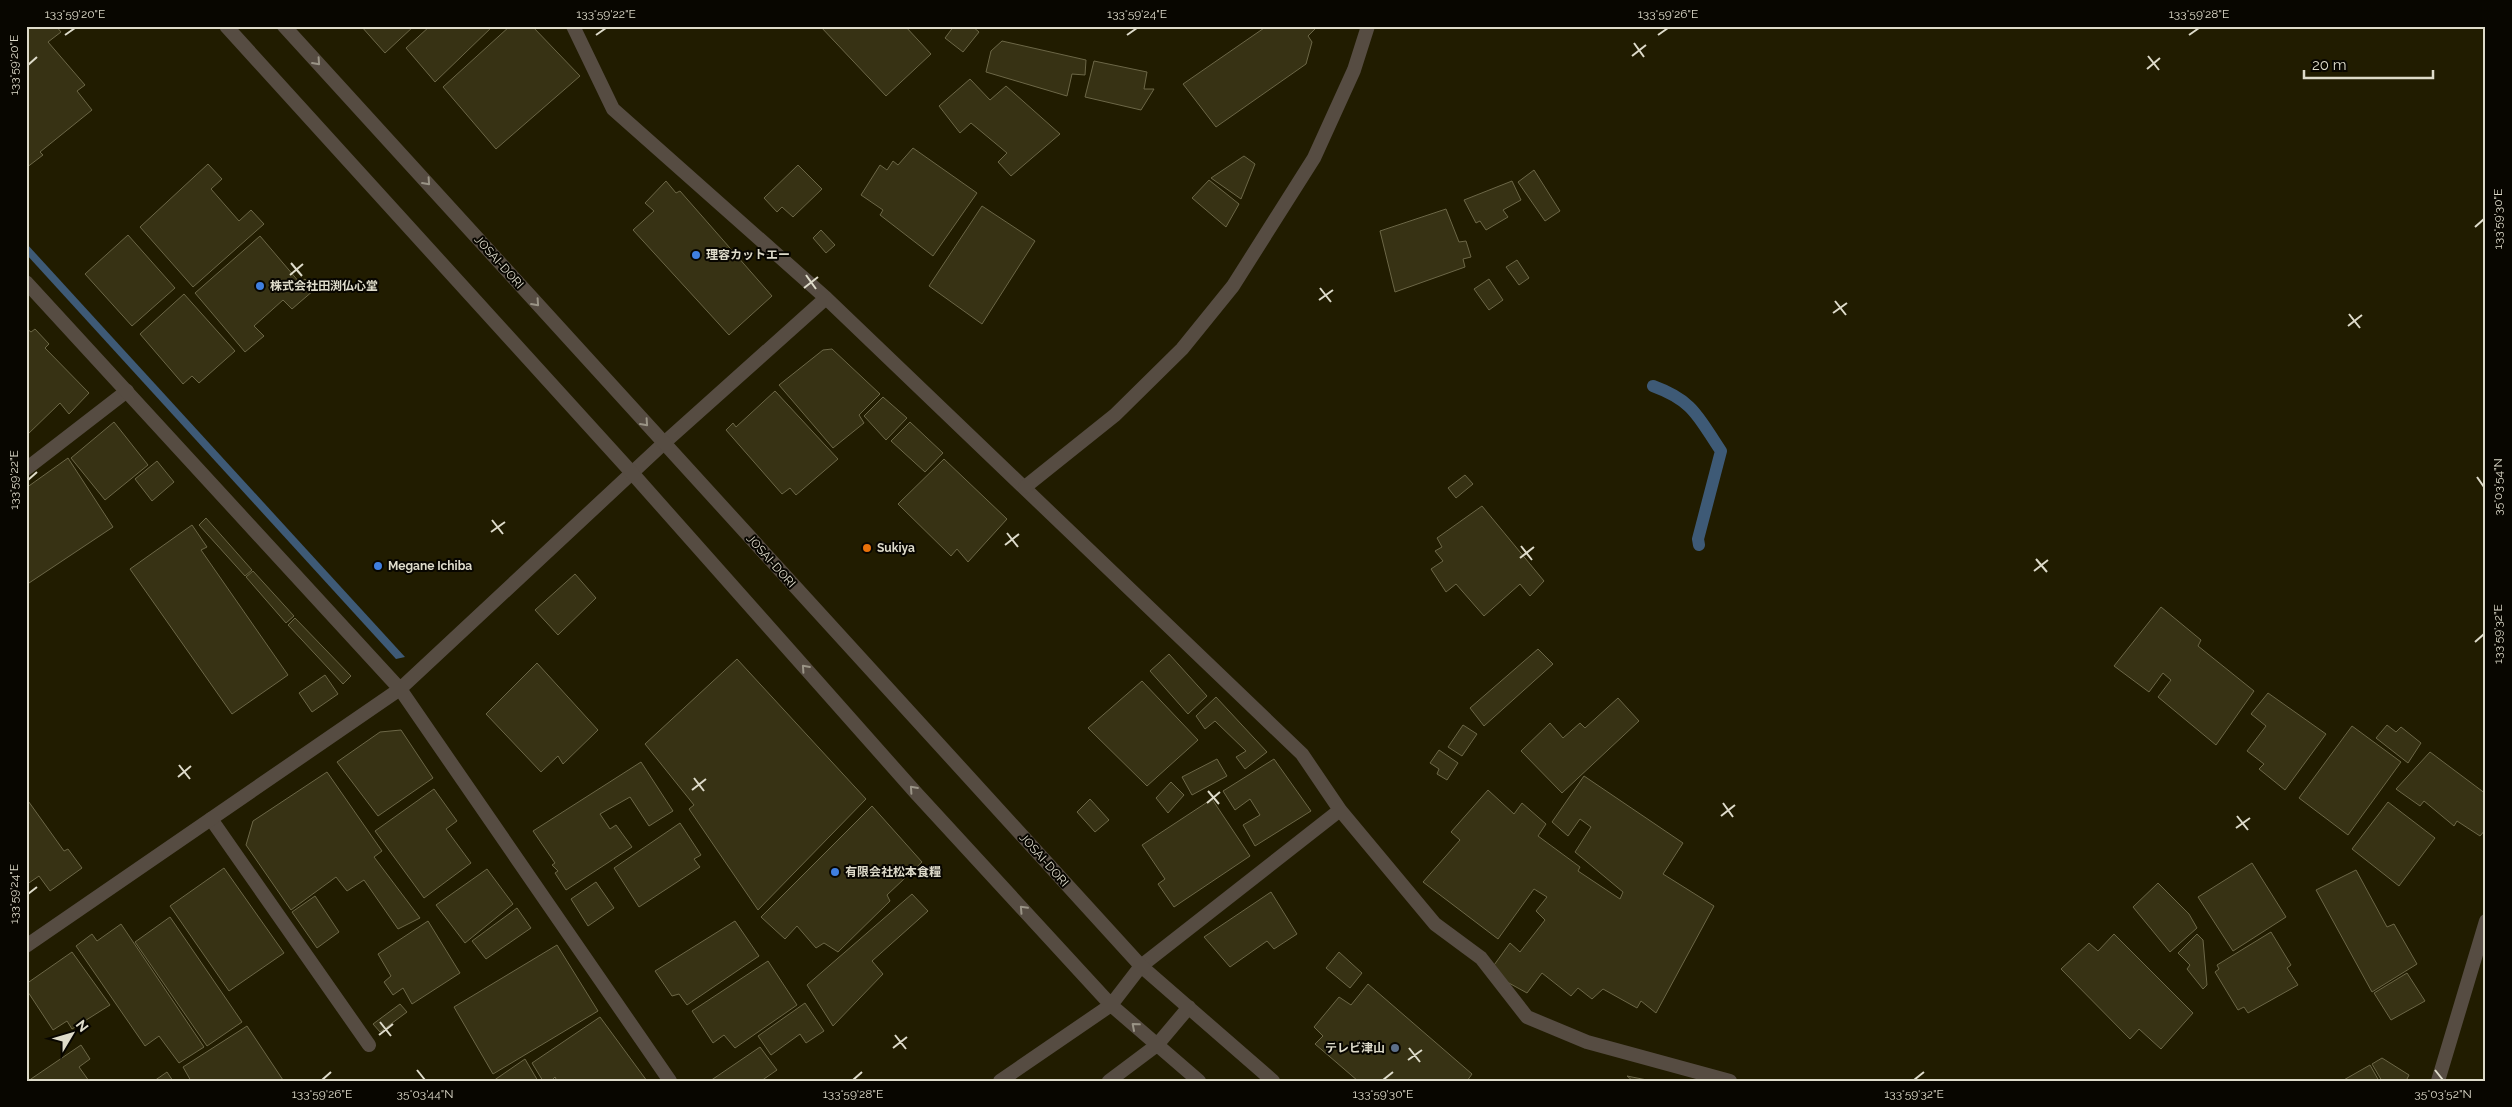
<svg xmlns="http://www.w3.org/2000/svg" width="2512" height="1107" viewBox="0 0 2512 1107" font-family="Raleway,'Noto Sans JP',sans-serif">
<style>
.water{fill:#3e5a76}
.lines{fill:none;stroke-linecap:round;stroke-linejoin:round}
.stream{stroke:#3e5a76;stroke-width:12}
.building{fill:#373214;stroke:#6c6747}
.service{stroke:#564c42;stroke-width:14}
.minor{stroke:#564c42;stroke-width:14}
.tertiary{stroke:#564c42;stroke-width:14}
.oneway{stroke:#9a9486}
.ticks{fill:none;stroke:#dedbca;stroke-width:2}
.shop-dot{fill:#3f7fe0;stroke:#080600;stroke-width:2}
.food-dot{fill:#e8710a;stroke:#080600;stroke-width:2}
.service-dot{fill:#5c6f8a;stroke:#080600;stroke-width:2}
.labels{text-anchor:middle;dominant-baseline:central;stroke-width:4;stroke-linejoin:round;paint-order:stroke}
.poi-label{font-size:12px;font-weight:bold;fill:#dedbca;stroke:#080600;text-anchor:start}
.street-label{font-size:12px;fill:#dedbca;stroke:#080600}
.neatline{fill:none;stroke:#dedbca;stroke-width:2}
.ticks-label{font-size:12px;text-anchor:middle;fill:#dedbca}
</style>
<rect width="100%" height="100%" fill="#211c00"/>
<path class="water" d="M26,243L405,657L396,659L26,254Z"/>
<g class="lines">
<path class="stream" d="M1653,386C1694,401 1698,417 1721,451L1698,539L1699,545"/>
</g>
<path class="building" d="M26,26H56L61,32L48,42L85,85L77,91L92,110L40,152L43,155L26,168Z
M361,26H414L385,53Z
M430,26H493L435,82L406,48Z
M510,26H532L580,76L496,149L443,87Z
M820,26H905L931,54L886,96Z
M954,26H972L979,32L963,52L945,38Z
M1267,26H1318L1308,36L1312,42L1306,64L1216,127L1183,84Z
M1002,41L1086,60L1085,75L1072,74L1067,96L986,72L991,51Z
M1094,61L1147,72L1144,89H1154L1141,110L1085,97Z
M970,79L990,100L1006,86L1060,134L1011,176L998,162L1007,153L971,123L960,133L939,106Z
M913,148L977,193L933,256L880,215L883,210L861,195L880,165L887,170L893,161L898,165Z
M1244,156L1255,164L1241,199L1211,178Z
M208,164L222,179L211,189L239,221L251,210L264,224L193,287L140,227Z
M798,165L822,189L793,217L782,207L777,212L764,198Z
M1534,170L1560,211L1545,221L1518,182Z
M1209,180L1239,204L1226,227L1192,198Z
M666,181L676,193L680,191L772,296L729,335L633,230L654,211L645,203Z
M1512,181L1521,200L1503,210L1508,217L1486,230L1480,221L1476,223L1464,200Z
M982,206L1035,241L982,324L929,286Z
M1446,209L1459,242L1466,241L1471,257L1463,259L1465,267L1395,292L1380,231Z
M821,230L835,245L826,253L813,238Z
M128,235L175,288L132,326L85,274Z
M260,236L300,283L305,279L314,290L292,309L283,300L254,326L264,336L245,352L195,293Z
M1517,260L1529,278L1519,285L1506,267Z
M1489,279L1503,300L1489,310L1474,289Z
M184,294L235,351L199,383L192,376L183,384L140,334Z
M26,328L31,332L35,329L49,344L45,348L89,393L69,414L60,403L26,436Z
M832,349L880,394L859,415L864,423L833,448L779,385L823,350Z
M775,391L838,459L796,495L790,488L782,494L726,430L733,423L736,427Z
M883,397L907,418L886,440L864,416Z
M114,422L148,465L105,500L71,458Z
M910,422L943,453L925,472L891,441Z
M68,458L113,527L26,585V488Z
M944,459L1007,519L968,562L957,549L951,556L898,504Z
M157,461L174,482L152,501L135,479Z
M1465,475L1473,484L1456,498L1448,488Z
M1482,506L1544,581L1530,596L1520,584L1484,616L1456,584L1446,592L1431,569L1443,561L1435,551L1442,547L1437,538Z
M206,518L252,570L245,576L199,525Z
M192,525L207,547L201,550L288,675L232,714L130,569Z
M253,571L294,616L286,623L246,577Z
M575,574L596,598L558,635L535,610Z
M2161,607L2201,640L2198,646L2254,691L2216,745L2158,697L2171,680L2163,673L2149,692L2114,666Z
M295,618L351,676L343,684L288,625Z
M1538,649L1553,664L1484,726L1470,708Z
M1169,654L1207,696L1188,714L1150,671Z
M737,659L866,799L758,910L689,809L694,805L645,744Z
M537,663L598,730L563,764L558,756L541,772L486,714Z
M325,675L338,694L312,712L299,693Z
M1142,681L1198,740L1147,786L1088,728Z
M2268,693L2326,734L2285,790L2259,769L2264,764L2247,751L2266,726L2251,714Z
M1216,697L1267,752L1245,769L1236,757L1246,751L1215,721L1205,729L1196,716Z
M1618,698L1639,721L1562,793L1521,751L1550,723L1563,738L1580,723L1585,728Z
M1463,725L1477,734L1462,756L1448,747Z
M2387,725L2396,732L2401,727L2421,743L2408,763L2376,738Z
M2352,726L2401,762L2348,835L2299,798Z
M401,730L433,778L378,816L337,762L380,732Z
M1439,750L1458,763L1447,780L1437,774L1439,769L1430,763Z
M2430,752L2486,794V829L2480,836L2457,821L2454,826L2424,801L2420,806L2396,789Z
M1217,759L1227,776L1192,795L1182,777Z
M1274,759L1311,811L1255,846L1243,825L1260,815L1250,799L1235,810L1223,791Z
M641,762L673,811L649,826L630,797L600,814L610,829L616,825L632,847L566,890L555,873L558,871L552,865L555,863L533,831Z
M327,772L382,851L374,857L420,918L398,929L364,880L347,891L336,877L291,910L246,845L253,821Z
M1584,776L1683,843L1663,874L1714,906L1656,1013L1641,1001L1637,1008L1603,989L1592,999L1578,988L1571,996L1542,973L1527,993L1489,972L1510,943L1520,952L1545,920L1536,911L1547,897L1534,889L1498,939L1423,882L1460,840L1451,832L1488,790L1514,814L1522,803L1546,824L1538,836L1580,867L1578,871L1620,899L1623,892L1575,852L1591,827L1580,819L1568,836L1552,822Z
M1171,782L1184,795L1168,813L1156,798Z
M434,789L457,821L446,829L471,863L424,898L375,831Z
M26,798L64,851L68,849L82,868L50,891L39,876L26,885Z
M1090,799L1109,820L1095,832L1077,812Z
M1212,799L1250,856L1174,907L1158,884L1165,879L1142,845Z
M2388,802L2435,838L2399,886L2352,849Z
M872,806L922,862L887,895L890,901L838,952L824,943L816,948L797,926L785,939L761,917Z
M680,823L701,855L694,859L700,867L639,907L614,868Z
M2252,863L2286,917L2233,951L2198,897Z
M224,868L284,953L229,991L170,906Z
M487,869L513,904L465,943L436,905Z
M2356,870L2387,927L2394,924L2417,964L2372,992L2316,890Z
M596,882L614,908L588,926L571,899Z
M2158,883L2189,914L2197,928L2170,952L2133,907Z
M1271,892L1297,934L1274,949L1267,941L1230,967L1204,937Z
M912,894L928,911L872,961L883,974L833,1026L807,985Z
M315,896L339,932L317,948L292,912Z
M517,908L531,928L486,959L472,941Z
M170,917L242,1022L207,1046L135,942Z
M428,921L460,973L412,1004L403,988L393,995L384,982L391,976L378,954Z
M735,921L759,956L687,1005L679,994L672,996L655,971Z
M121,924L204,1047L179,1063L159,1036L145,1046L76,946L92,934L97,941Z
M2271,932L2291,965L2287,968L2298,985L2248,1013L2244,1007L2238,1010L2215,972L2219,969L2217,965Z
M2114,934L2193,1013L2161,1049L2139,1029L2130,1039L2061,969L2089,943L2098,951Z
M2197,934L2203,940L2207,985L2203,989L2187,969L2190,965L2178,953Z
M557,945L598,1011L493,1074L454,1007Z
M72,952L110,1005L72,1029L67,1021L53,1030L26,989V984Z
M1339,952L1362,973L1350,988L1326,968Z
M768,961L797,1005L735,1048L724,1035L713,1043L692,1011Z
M2407,973L2425,1001L2391,1020L2374,993Z
M1368,984L1472,1074L1467,1081H1358L1315,1044L1323,1036L1314,1027L1339,997L1351,1005Z
M805,1003L824,1031L806,1043L800,1034L771,1055L758,1036Z
M400,1004L407,1012L380,1032L373,1024Z
M600,1017L647,1081H557L555,1077L551,1081H543L532,1063Z
M247,1026L283,1080L191,1081L183,1067Z
M81,1045L90,1059L79,1067L89,1081H28Z
M760,1047L777,1070L761,1081H710Z
M2382,1058L2409,1075L2406,1081H2382L2372,1064Z
M525,1059L538,1081H493Z
M2370,1065L2379,1081H2342Z
M167,1072L173,1081H154Z
M1627,1076L1652,1081H1633Z"/>
<g class="lines">
<path class="service" d="M26,469L127,391
M211,819L369,1045"/>
<path class="minor" d="M573,26L613,109L826,298L1302,754L1340,810L1435,924L1481,958L1527,1017L1587,1042L1730,1081
M26,282L400,689L670,1081
M26,946L400,689L664,443L826,298
M1141,966L1340,810"/>
<path class="tertiary" d="M226,26L633,474L916,793L1111,1005L1199,1081
M284,26L1141,966L1273,1081
M1025,487L1115,415L1182,349L1233,286L1314,158L1354,70L1368,26
M1000,1081L1111,1005L1141,966
M1109,1081L1157,1045L1189,1007
M2438,1081L2486,921"/>
</g>
<defs><path id="oneway-chevron" d="M-2-3.5L2.5 0L-2 3.5" fill="none" stroke-width="1.6" stroke-linecap="round" stroke-linejoin="round" transform="scale(1.25)"/></defs>
<g class="oneway">
<use href="#oneway-chevron" transform="translate(317 62) rotate(48)"/>
<use href="#oneway-chevron" transform="translate(427 182) rotate(48)"/>
<use href="#oneway-chevron" transform="translate(536 303) rotate(48)"/>
<use href="#oneway-chevron" transform="translate(645 423) rotate(48)"/>
<use href="#oneway-chevron" transform="translate(805 668) rotate(-132)"/>
<use href="#oneway-chevron" transform="translate(913 789) rotate(-132)"/>
<use href="#oneway-chevron" transform="translate(1023 909) rotate(-133)"/>
<use href="#oneway-chevron" transform="translate(1135 1026) rotate(-139)"/>
</g>
<path class="ticks" d="M65,35L75,28M596,35L606,28M1127,35L1137,28M1658,35L1668,28M2189,35L2199,28M1634,43L1644,57M1632,56L1646,45M2148,56L2159,70M28,65L37,57M2147,69L2160,58M2475,227L2484,219M291,263L302,276M290,275L303,264M806,275L816,289M804,288L818,277M1320,288L1331,302M1319,300L1333,290M1835,301L1846,315M1833,313L1847,303M2349,314L2360,328M2348,326L2362,315M2477,477L2484,487M28,480L37,472M492,520L503,534M491,532L505,522M1007,533L1018,547M1005,545L1019,534M1521,546L1532,560M1520,558L1534,547M2036,559L2047,572M2034,571L2048,560M2475,642L2484,634M179,765L190,779M178,777L191,766M694,778L704,791M692,790L706,779M1208,791L1219,804M1207,803L1220,792M1723,803L1733,817M1721,816L1735,805M2237,816L2248,830M2236,828L2250,818M28,894L37,887M380,1022L391,1036M379,1035L393,1024M895,1035L906,1049M893,1048L907,1037M1409,1048L1420,1062M1408,1060L1422,1050M417,1070L425,1080M2435,1070L2443,1080M322,1080L331,1072M853,1080L862,1072M1383,1080L1393,1072M1914,1080L1924,1072"/>
<g class="shop-dot">
<circle cx="696" cy="255" r="5"/>
<circle cx="260" cy="286" r="5"/>
<circle cx="378" cy="566" r="5"/>
<circle cx="835" cy="872" r="5"/>
</g>
<circle class="food-dot" cx="867" cy="548" r="5"/>
<circle class="service-dot" cx="1395" cy="1048" r="5"/>
<g class="labels">
<g class="poi-label">
<text x="706" y="255">理容カットエー</text>
<text x="270" y="286">株式会社田渕仏心堂</text>
<text x="877" y="548">Sukiya</text>
<text x="388" y="566">Megane Ichiba</text>
<text x="845" y="872">有限会社松本食糧</text>
<text x="1385" y="1048" text-anchor="end">テレビ津山</text>
</g>
<g class="street-label">
<text transform="translate(499 262) rotate(48)">JOSAI-DORI</text>
<text transform="translate(771 561) rotate(48)">JOSAI-DORI</text>
<text transform="translate(1044 860) rotate(48)">JOSAI-DORI</text>
</g>
</g>
<rect width="2512" height="1107" fill="none" stroke="#080600" stroke-width="55"/>
<g transform="translate(72 1034) rotate(52)" stroke="#080600" stroke-width="4" paint-order="stroke">
<path d="M0-4L9 19L0 12L-9 19Z" fill="#dedbca"/>
<text y="-8" font-size="14" font-weight="bold" text-anchor="middle" fill="#dedbca">N</text>
</g>
<path d="M2304 70v8h129v-8" fill="none" stroke="#dedbca" stroke-width="2.5"/>
<text x="2312" y="70" font-size="15" fill="#dedbca" stroke="#080600" stroke-width="4" paint-order="stroke">20 m</text>
<rect x="28" y="28" width="2456" height="1052" class="neatline"/>
<g class="ticks-label">
<text x="75" y="18">133°59'20"E</text>
<text x="606" y="18">133°59'22"E</text>
<text x="1137" y="18">133°59'24"E</text>
<text x="1668" y="18">133°59'26"E</text>
<text x="2199" y="18">133°59'28"E</text>
<text transform="translate(14 65) rotate(-90)" y="4">133°59'20"E</text>
<text transform="translate(2498 219) rotate(-90)" y="4">133°59'30"E</text>
<text transform="translate(14 480) rotate(-90)" y="4">133°59'22"E</text>
<text transform="translate(2498 487) rotate(-90)" y="4">35°03'54"N</text>
<text transform="translate(2498 634) rotate(-90)" y="4">133°59'32"E</text>
<text transform="translate(14 894) rotate(-90)" y="4">133°59'24"E</text>
<text x="322" y="1098">133°59'26"E</text>
<text x="425" y="1098">35°03'44"N</text>
<text x="853" y="1098">133°59'28"E</text>
<text x="1383" y="1098">133°59'30"E</text>
<text x="1914" y="1098">133°59'32"E</text>
<text x="2443" y="1098">35°03'52"N</text>
</g>
</svg>
